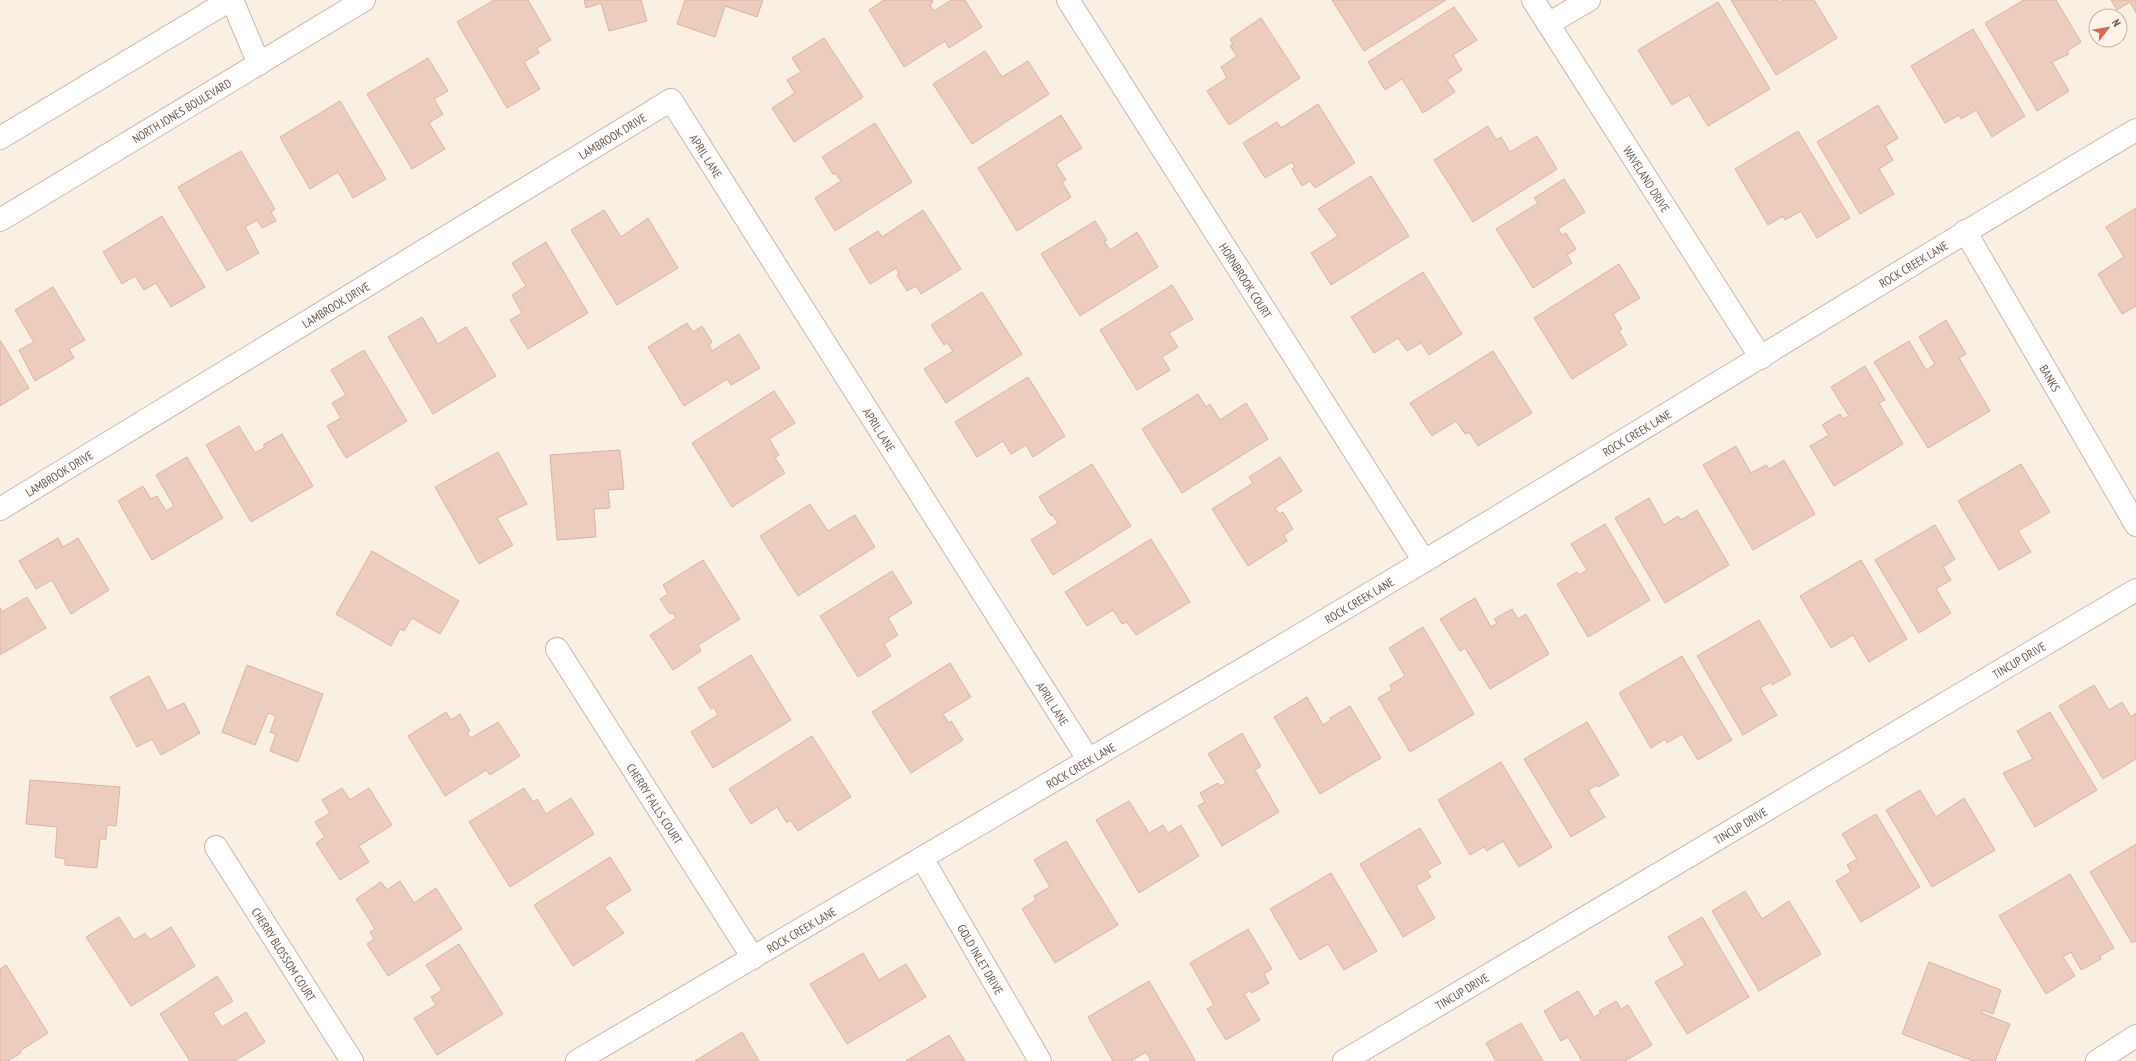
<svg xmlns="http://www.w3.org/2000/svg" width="2136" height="1061" viewBox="0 0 2136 1061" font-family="'PT Sans Narrow',sans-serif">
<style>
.building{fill:#ecccbd;stroke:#ddb2a0}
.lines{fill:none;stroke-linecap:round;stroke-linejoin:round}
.street-casing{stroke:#c9b6ab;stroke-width:24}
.secondary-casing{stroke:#ceb8ab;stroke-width:24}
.street{stroke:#fff;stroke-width:22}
.secondary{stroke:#fff;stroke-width:22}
.labels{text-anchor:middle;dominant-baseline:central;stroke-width:4;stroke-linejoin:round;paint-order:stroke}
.street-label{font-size:12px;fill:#6f554c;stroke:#fdf3e9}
</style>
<rect width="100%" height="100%" fill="#f9efe3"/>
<path class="building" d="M494,0H528L551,40L537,48L539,53L524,62L540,89L507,108L457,22Z
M584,0H641L647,21L609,31L601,3L586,8Z
M685,0H763L757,17L725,6L715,37L677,24Z
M884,0H932L933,2L930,5L934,11L951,0H965L982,27L949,48L945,41L904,67L869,10Z
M1332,0H1446L1364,51Z
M1731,0H1777L1779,2L1783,0H1814L1837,38L1776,75Z
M2024,0H2056L2081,42L2067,51L2069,54L2052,62L2069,91L2037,111L1985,23Z
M2111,0H2136V13L2130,2L2117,10Z
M1718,2L1770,89L1708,126L1689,95L1672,105L1638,50Z
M1454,7L1477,40L1453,55L1462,70L1447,80L1455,92L1423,113L1402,79L1385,90L1368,62Z
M1261,18L1300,78L1229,125L1207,91L1227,78L1221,67L1237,56L1230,46L1233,44L1230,39Z
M1973,29L2025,116L1992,137L1976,110L1961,119L1959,115L1945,123L1911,66Z
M824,38L863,97L794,142L772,108L795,93L787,80L801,72L792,58Z
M985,51L1002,77L1028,61L1049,94L972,144L933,84Z
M428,58L448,91L434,99L443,114L429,123L445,149L412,169L367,94Z
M340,101L386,179L353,198L338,172L310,189L280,137Z
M1318,104L1355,163L1315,188L1310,181L1302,186L1292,169L1295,167L1292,162L1265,178L1243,143L1277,122L1281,128Z
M1878,105L1898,138L1885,146L1893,160L1879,169L1894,194L1860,214L1817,142Z
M1061,115L1082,148L1056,164L1066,180L1062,182L1071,197L1017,231L978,168Z
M875,123L912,182L835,231L815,198L841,181L835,173L833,174L822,157Z
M1488,126L1496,140L1501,137L1510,152L1537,136L1557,169L1473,222L1434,160Z
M1798,131L1850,218L1817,238L1801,211L1785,220L1783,216L1768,225L1735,169Z
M241,151L275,209L271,212L276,221L262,228L257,220L245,227L259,253L227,271L178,187Z
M1371,176L1409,236L1331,285L1311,253L1338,236L1318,209Z
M1564,179L1585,212L1558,229L1562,235L1566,233L1576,249L1567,255L1572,263L1533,288L1496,229L1538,203L1534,198Z
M2136,208V306L2122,314L2098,274L2124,257L2106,227Z
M604,210L621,237L648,218L678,268L617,305L571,230Z
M923,210L961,269L921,294L916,286L907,291L897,275L899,273L896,268L870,284L849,249L878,231L882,237Z
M162,216L205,287L171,307L156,283L144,290L135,276L122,284L103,252Z
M1095,221L1107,240L1104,241L1110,250L1137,232L1158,267L1080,316L1041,254Z
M546,242L588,313L528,349L510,320L522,313L512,295L526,286L512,263Z
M1619,264L1640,298L1613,314L1622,329L1619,331L1627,345L1572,379L1534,318Z
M1423,272L1462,334L1429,355L1421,343L1407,351L1398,338L1374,353L1351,317Z
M1172,285L1193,319L1169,333L1178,347L1162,357L1170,370L1137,390L1100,330Z
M53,287L85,340L69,349L74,358L35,381L19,350L34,342L15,310Z
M982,292L1022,354L946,403L924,369L953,351L947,343L944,345L931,325Z
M422,317L438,344L466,327L496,376L433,414L388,337Z
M1946,320L1966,354L1959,358L1990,411L1928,448L1874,362L1909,341L1926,370L1935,364L1919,337Z
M687,323L693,332L702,326L712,342L709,345L712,351L739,334L760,368L731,385L727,379L684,406L648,347Z
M0,340L29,388L0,406Z
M364,350L407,421L346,458L327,426L341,418L332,403L346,395L331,370Z
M1493,351L1532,413L1478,446L1469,432L1465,434L1456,421L1432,436L1410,403Z
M1865,366L1885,400L1879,403L1903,444L1834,486L1810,446L1829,435L1822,425L1840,414L1843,419L1849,416L1831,387Z
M1028,377L1065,436L1033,457L1026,445L1011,454L1003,441L977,457L955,422Z
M774,391L795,423L769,439L779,455L775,458L785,473L732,507L692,443Z
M1198,394L1206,407L1210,404L1220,420L1246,403L1268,439L1182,493L1142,429Z
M239,426L255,453L265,447L263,445L282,434L313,486L251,522L206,445Z
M1736,446L1751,473L1766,465L1769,469L1784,460L1815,514L1753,550L1703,465Z
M620,450L624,489L608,490L610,508L594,509L596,537L557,540L550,455Z
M498,452L527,504L497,518L513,545L479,564L435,487Z
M187,457L223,518L152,560L118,501L143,486L151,499L157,496L166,511L174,506L156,475Z
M1280,457L1302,491L1275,508L1279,514L1283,512L1293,529L1284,535L1287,541L1248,566L1212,509L1253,483L1249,477Z
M1092,464L1131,526L1053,575L1031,540L1058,523L1052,514L1051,516L1039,497Z
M2021,464L2050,512L2018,531L2031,552L1999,570L1958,501Z
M1649,498L1664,525L1678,516L1681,520L1697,510L1729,565L1665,603L1615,518Z
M810,504L828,531L855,515L875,547L798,596L760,536Z
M1605,524L1650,600L1588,637L1557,584L1577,572L1579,575L1587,570L1571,544Z
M1935,525L1955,559L1943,567L1951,580L1936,589L1951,613L1919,633L1875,560Z
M58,538L63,547L78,538L109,590L71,614L52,580L36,589L19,561Z
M1151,539L1190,602L1136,635L1127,622L1122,624L1113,610L1087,626L1065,592Z
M372,551L459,601L440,634L412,618L404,631L400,629L391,646L336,614Z
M703,560L740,619L698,645L701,651L673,670L650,635L676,618L673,613L670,614L660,599L668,594L663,585Z
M1861,560L1907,639L1869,662L1853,635L1831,648L1800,596Z
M892,571L912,603L888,618L898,635L884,644L891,656L858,677L820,616Z
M27,597L46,628L0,655V608L2,612Z
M1475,598L1491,627L1497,623L1494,619L1512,609L1518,619L1526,614L1549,654L1490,689L1465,648L1460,651L1440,619Z
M1759,620L1791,674L1772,685L1771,682L1760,688L1777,715L1743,735L1697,656Z
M1423,627L1474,714L1410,752L1378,698L1392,690L1390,685L1405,676L1389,648Z
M751,655L791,720L713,768L691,732L718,715L714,707L711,709L698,688Z
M1682,656L1732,740L1698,760L1682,734L1667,743L1665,739L1651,748L1619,693Z
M950,663L971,697L943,714L949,723L951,721L963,740L911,773L872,712Z
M247,665L323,694L298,762L270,751L276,734L270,732L276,716L268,713L255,745L222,732Z
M149,676L167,711L184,703L200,733L161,755L152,739L137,747L110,697Z
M2094,685L2109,710L2122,702L2131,717L2136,713V759L2103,779L2059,706Z
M1307,697L1323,725L1331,720L1330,718L1350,706L1381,758L1320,794L1274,717Z
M446,712L451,720L460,714L470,731L467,733L471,738L498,722L520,756L490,775L486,770L445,796L408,736Z
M2050,712L2097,790L2035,827L2003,773L2033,759L2017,731Z
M1587,722L1619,775L1598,787L1597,785L1588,790L1605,817L1571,837L1524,759Z
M1242,733L1261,766L1255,770L1279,812L1222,846L1198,806L1205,802L1200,793L1218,783L1220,786L1226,783L1208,754Z
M812,736L851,797L798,831L790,820L787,823L777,807L751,824L729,789Z
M1501,762L1552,847L1519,867L1503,841L1487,851L1484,847L1470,855L1438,800Z
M30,780L120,787L116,826L107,825L106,839H100L97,868L65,865V859L55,857L57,827L26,824Z
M342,788L350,800L369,788L392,825L359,846L369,862L340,880L316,843L325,837L315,822L330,813L322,800Z
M524,788L533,802L537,799L546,814L571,798L594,834L510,887L469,822Z
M1920,790L1936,817L1964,798L1995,850L1932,887L1886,810Z
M1129,801L1149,833L1163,825L1168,833L1181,825L1199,856L1139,893L1096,820Z
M1876,814L1920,887L1861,922L1836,881L1851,872L1847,865L1857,859L1842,834Z
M1420,828L1441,863L1427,871L1431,877L1416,886L1435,918L1403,937L1360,864Z
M1066,841L1118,925L1055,963L1022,909L1036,900L1034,896L1050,887L1034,860Z
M2136,844V941L2132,943L2090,872Z
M610,857L631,890L604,907L624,933L573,966L534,905Z
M1331,873L1377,951L1344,970L1328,944L1300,960L1270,909Z
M2070,874L2114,948L2100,956L2101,959L2081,970L2071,952L2063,957L2075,976L2046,994L1999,916Z
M400,881L414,903L436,888L462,929L388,976L367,944L374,939L370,932L375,929L356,899L381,882L387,890Z
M1745,891L1762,919L1789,901L1821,954L1759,991L1712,911Z
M119,917L134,940L145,933L150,940L171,927L195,966L131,1006L86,937Z
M1702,917L1749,997L1687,1034L1655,982L1685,965L1668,937Z
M1248,929L1272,969L1264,974L1269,983L1252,993L1251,990L1244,994L1260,1020L1226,1040L1207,1009L1214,1005L1190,963Z
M459,944L503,1014L437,1055L414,1018L436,1005L431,997L442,990L426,965Z
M863,953L879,980L906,964L926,997L847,1044L810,984Z
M1929,962L2001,990L1993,1014L1982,1010V1013L2010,1024L1995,1061H1973L1902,1034Z
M6,965L48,1033L20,1051L21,1053L8,1061H0V969Z
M217,976L233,1001L213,1013L222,1027L246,1012L265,1042L235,1061H190L160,1014Z
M1149,981L1195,1060L1193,1061H1151L1146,1052L1131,1061H1113L1088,1017Z
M1578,991L1594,1017L1601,1013L1599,1011L1616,1001L1621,1009L1628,1005L1652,1045L1625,1061H1582L1568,1037L1561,1041L1544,1011Z
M1521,1023L1543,1061H1496L1486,1043Z
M742,1032L759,1061H695Z
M949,1035L965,1061H906Z"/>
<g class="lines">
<defs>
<g id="street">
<path d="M232,0L259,64"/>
<path id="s1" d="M1068,0L1424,561"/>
<path id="s2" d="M1533,0L1761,358"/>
<path d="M1548,24L1589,0"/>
<path id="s3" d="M1965,231L2136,525"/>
<path id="s4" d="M0,509L671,100L1088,759"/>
<path id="s5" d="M557,649L753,958"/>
<path id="s6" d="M216,847L352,1061"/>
<path id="s7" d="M922,858L1040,1061"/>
<path id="s8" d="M577,1061C860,895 1144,729 1426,560C1663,418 1898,271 2136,130"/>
<path id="s9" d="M1344,1061L2136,590"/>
<path d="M2097,1061L2136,1036"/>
</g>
<g id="secondary">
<path d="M0,138L230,0"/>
<path id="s10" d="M0,220L364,0"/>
</g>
</defs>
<use href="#street" class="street-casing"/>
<use href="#secondary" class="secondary-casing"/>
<use href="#street" class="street"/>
<use href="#secondary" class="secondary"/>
</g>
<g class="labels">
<g class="street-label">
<text stroke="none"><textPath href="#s10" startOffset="212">NORTH JONES BOULEVARD</textPath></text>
<text stroke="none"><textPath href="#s4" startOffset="717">LAMBROOK DRIVE</textPath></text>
<text stroke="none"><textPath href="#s4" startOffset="852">APRIL LANE</textPath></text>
<text stroke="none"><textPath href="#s2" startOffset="212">WAVELAND DRIVE</textPath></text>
<text stroke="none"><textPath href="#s8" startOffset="1556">ROCK CREEK LANE</textPath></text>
<text stroke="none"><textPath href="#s1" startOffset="332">HORNBROOK COURT</textPath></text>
<text stroke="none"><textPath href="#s4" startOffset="393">LAMBROOK DRIVE</textPath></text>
<text stroke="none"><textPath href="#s3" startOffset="170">BANKS</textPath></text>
<text stroke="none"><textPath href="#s4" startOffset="1176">APRIL LANE</textPath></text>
<text stroke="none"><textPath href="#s8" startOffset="1232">ROCK CREEK LANE</textPath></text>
<text stroke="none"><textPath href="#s4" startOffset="69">LAMBROOK DRIVE</textPath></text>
<text stroke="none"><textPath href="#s8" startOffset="908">ROCK CREEK LANE</textPath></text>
<text stroke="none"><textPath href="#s9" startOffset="785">TINCUP DRIVE</textPath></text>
<text stroke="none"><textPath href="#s4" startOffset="1500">APRIL LANE</textPath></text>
<text stroke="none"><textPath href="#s8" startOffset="584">ROCK CREEK LANE</textPath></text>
<text stroke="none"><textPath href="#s5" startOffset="183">CHERRY FALLS COURT</textPath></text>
<text stroke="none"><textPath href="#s9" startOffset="461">TINCUP DRIVE</textPath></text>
<text stroke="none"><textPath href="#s8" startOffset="260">ROCK CREEK LANE</textPath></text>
<text stroke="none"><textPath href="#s6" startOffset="127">CHERRY BLOSSOM COURT</textPath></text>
<text stroke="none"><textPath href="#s7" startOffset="117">GOLD INLET DRIVE</textPath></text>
<text stroke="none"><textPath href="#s9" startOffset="137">TINCUP DRIVE</textPath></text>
</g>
</g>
<g transform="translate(2108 28) rotate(59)"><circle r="19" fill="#fdf3e9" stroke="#c4b4aa"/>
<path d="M0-3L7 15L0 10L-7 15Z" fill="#d86754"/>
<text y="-6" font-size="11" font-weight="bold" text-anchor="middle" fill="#6f554c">N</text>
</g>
</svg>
